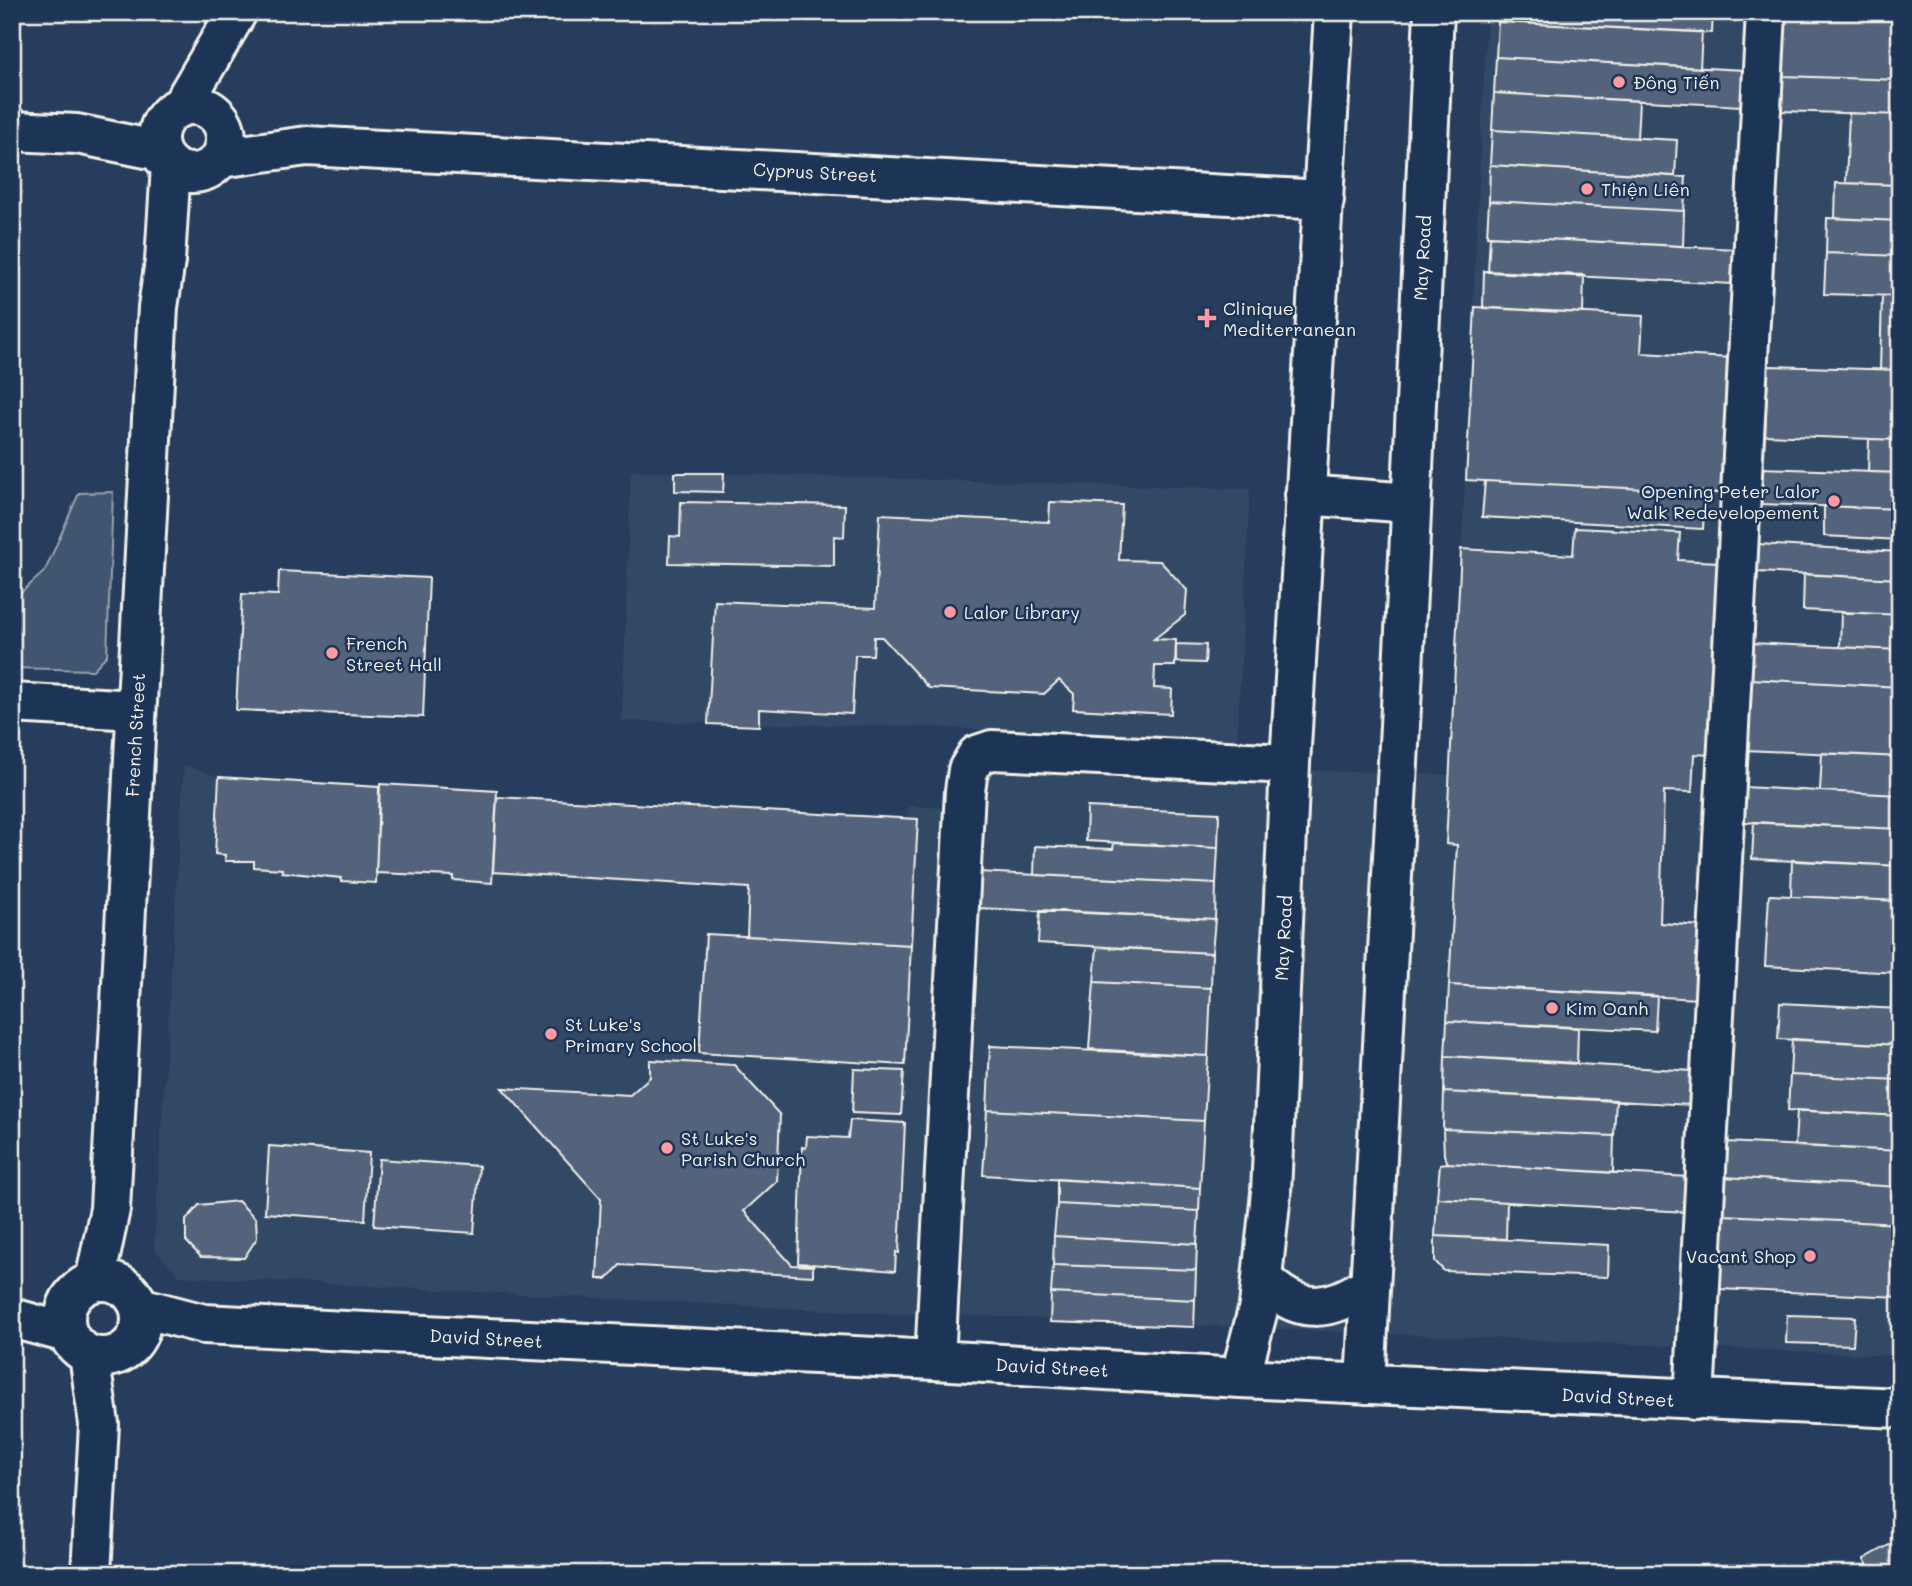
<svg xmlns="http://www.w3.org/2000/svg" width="1912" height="1586" viewBox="0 0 1912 1586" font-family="Mali,sans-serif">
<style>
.built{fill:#334966}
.green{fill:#40546f;stroke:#9aa2ac;stroke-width:2}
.building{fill:#52647b;stroke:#f4f1e8;stroke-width:2}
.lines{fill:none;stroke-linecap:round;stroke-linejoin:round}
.minor-casing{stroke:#f4f1e8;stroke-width:44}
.minor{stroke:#1d3557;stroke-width:38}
.poi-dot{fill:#ff9aa2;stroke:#1d3557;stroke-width:2.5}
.labels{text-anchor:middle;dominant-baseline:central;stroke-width:5;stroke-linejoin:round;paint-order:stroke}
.poi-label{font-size:18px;fill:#f4f1e8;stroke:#1d3557;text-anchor:start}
.street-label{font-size:18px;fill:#f4f1e8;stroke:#1d3557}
</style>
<rect width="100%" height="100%" fill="#263d5d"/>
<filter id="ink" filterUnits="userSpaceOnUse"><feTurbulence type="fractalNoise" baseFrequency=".0143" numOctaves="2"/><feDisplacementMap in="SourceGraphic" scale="14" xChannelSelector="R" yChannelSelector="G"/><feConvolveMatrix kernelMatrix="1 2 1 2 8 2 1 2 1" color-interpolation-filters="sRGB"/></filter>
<g filter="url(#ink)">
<path class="built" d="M1487,12H1900V1356L961,1315L989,761L1451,775Z
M631,471L1250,489L1237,742L932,727L622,721Z
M184,765L219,777L497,791V797L907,819L908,806L948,808L920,1315L179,1276L154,1249Z"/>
<path class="green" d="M113,492L107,655L93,670L12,668V601L45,571L79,493Z"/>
<path class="building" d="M1498,12H1713L1712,33L1498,22Z
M1786,12H1900V80L1783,76Z
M1498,22L1702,32L1700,68L1496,57Z
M1496,57L1744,70L1742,106L1494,93Z
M1783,76L1900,80V115L1782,111Z
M1494,93L1639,101L1637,138L1492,130Z
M1849,113L1900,115V185L1846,183Z
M1492,130L1677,140L1675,176L1490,165Z
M1490,165L1686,177L1684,211L1489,201Z
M1836,183L1900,185V221L1835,218Z
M1489,201L1684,211L1683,246L1487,236Z
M1827,218L1900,221V256L1826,253Z
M1490,236L1735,249L1733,284L1488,272Z
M1826,253L1900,256V296L1824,294Z
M1484,271L1584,275L1583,313L1483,308Z
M1882,296H1900V370H1880Z
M1475,307L1643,316L1641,353L1731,358L1724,493L1466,480Z
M1768,366L1900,370V440L1765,435Z
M1869,439L1900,440V473L1868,472Z
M1761,468L1900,473V509L1760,504Z
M675,473H724L723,492L675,491Z
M1485,481L1705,492L1703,529L1482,517Z
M681,502L845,505L844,537L834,536V566L669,563L670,536L680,537Z
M1050,502L1122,505L1119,560L1160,561L1187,590L1185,615L1154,639L1176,640L1175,666H1155L1154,688L1172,689L1171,714L1073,709L1074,694L1059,680L1044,694L929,688L882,637H874L873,655H855L852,714L759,709V726L708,724L715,601L875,608L880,514L1049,522Z
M1824,506L1900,509V540L1824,536Z
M1575,528L1680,533L1678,560L1720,562L1710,755L1694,754L1692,792L1664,791L1660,923L1701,926L1698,999L1449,985L1457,845L1446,844L1461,549L1573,555Z
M1758,544L1900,552V579L1757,572Z
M279,571L429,578L423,717L236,710L242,594L278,595Z
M1804,574L1900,579V615L1803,610Z
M1841,612L1900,615V650L1840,647Z
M1751,643L1900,650V687L1750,679Z
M1176,644L1206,645L1205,663L1176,662Z
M1750,679L1900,687V757L1746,750Z
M1822,753L1900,757V795L1820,791Z
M219,777L379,787L376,883L341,881V878L282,872V869L254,867V861H225V855L215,854Z
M380,784L497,791L492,883L453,880V876L376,873Z
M1742,787L1900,795V829L1741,822Z
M497,797L918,819L911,945L747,936L749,888L493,872Z
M1087,807L1219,813L1218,848L1086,841Z
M1754,822L1900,829V866L1752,859Z
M1114,843L1218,848L1216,884L1034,875L1035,846L1113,849Z
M1792,860L1900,866V901L1791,896Z
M978,872L1216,884L1215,919L977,908Z
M1769,895L1900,901V973L1765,966Z
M1040,910L1215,919L1212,953L1038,943Z
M706,934L911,945L905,1065L699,1053Z
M1097,947L1212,953L1211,988L1094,982Z
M1893,972L1900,973V1009L1891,1008Z
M1094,982L1211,988L1208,1056L1089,1049Z
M1449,985L1657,996L1655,1031L1447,1021Z
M1780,1003L1900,1009V1045L1778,1039Z
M1447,1021L1578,1028L1577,1063L1445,1056Z
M1792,1039L1900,1045V1080L1790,1075Z
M990,1046L1208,1056L1204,1121L987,1110Z
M1445,1056L1693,1071L1691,1105L1444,1092Z
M650,1060L734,1065L780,1115L777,1181L744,1211L792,1265L813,1266V1276L620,1265L607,1279H597L601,1199L502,1088L630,1095L650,1077Z
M854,1069L904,1071L901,1115L852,1113Z
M1790,1075L1900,1080V1116L1788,1110Z
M1444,1092L1616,1100L1614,1136L1443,1129Z
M987,1110L1204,1121L1200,1188L983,1175Z
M1797,1110L1900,1116V1151L1795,1146Z
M850,1120L905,1123L899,1253L896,1252L895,1271L798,1263L802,1147L806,1148L807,1136L848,1138Z
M1443,1129L1614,1136L1613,1173L1448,1163L1444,1155Z
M1726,1142L1900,1151V1187L1724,1177Z
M269,1146L369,1153L365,1220L265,1213Z
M379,1159L479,1166L474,1233L374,1226Z
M1448,1163L1689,1177L1687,1212L1437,1198L1440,1164Z
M1724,1177L1900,1187V1224L1723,1215Z
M1057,1179L1200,1188L1199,1211L1057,1204Z
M1437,1198L1507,1202L1506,1239L1435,1236Z
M238,1201L256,1219L257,1238L244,1258L201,1257L186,1241V1220L199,1205Z
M1057,1204L1199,1211L1197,1244L1054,1236Z
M1723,1215L1900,1224V1297L1719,1289Z
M1054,1236L1197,1244L1196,1270L1053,1265Z
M1435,1236L1609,1245L1608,1277L1444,1271L1435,1261Z
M1053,1265L1196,1270L1195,1300L1051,1293Z
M1051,1293L1195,1300L1194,1327L1050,1322Z
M1787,1315L1855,1317L1853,1345L1786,1343Z
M1900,1539V1574H1873L1864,1559Z"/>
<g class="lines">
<defs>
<path id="minor" d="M158 139a34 34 0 1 1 68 0a34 34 0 1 1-68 0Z
M181,107L237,12
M12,131L77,134L160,151
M220,158L307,146L1324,200
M1305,495L1411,503
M12,703L136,710
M1263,1279C1298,1316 1331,1312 1370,1284
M65 1319a38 38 0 1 1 76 0a38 38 0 1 1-76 0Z
M95,1281L110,1209L158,307L165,261L171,166
M139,1307L204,1324L935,1360L1240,1378L1900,1408
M12,1318L67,1333
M89,1355L99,1424L91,1574
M935,1360L965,791L968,770L977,755L992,750L1290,764
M1240,1378L1259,1306L1271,1193L1290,764L1334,12
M1365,1384L1409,556L1434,12
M1694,1400L1766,12"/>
</defs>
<use href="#minor" class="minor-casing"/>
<use href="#minor" class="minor"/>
</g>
</g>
<g class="poi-dot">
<circle cx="1619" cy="82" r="7"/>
<circle cx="1587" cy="189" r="7"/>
<path d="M1203.5 307.5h7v7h7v7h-7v7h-7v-7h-7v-7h7z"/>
<circle cx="1834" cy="501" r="7"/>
<circle cx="950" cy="612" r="7"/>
<circle cx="332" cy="653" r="7"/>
<circle cx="1552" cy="1008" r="7"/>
<circle cx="551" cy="1034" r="7"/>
<circle cx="667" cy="1148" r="7"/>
<circle cx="1810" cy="1256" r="7"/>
</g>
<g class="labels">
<g class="poi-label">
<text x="1633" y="82">Đông Tiến</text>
<text x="1601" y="189">Thiện Liên</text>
<text x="1223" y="308">Clinique<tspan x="1223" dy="21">Mediterranean</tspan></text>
<text x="1820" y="491" text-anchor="end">Opening Peter Lalor<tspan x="1820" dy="21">Walk Redevelopement</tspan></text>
<text x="964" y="612">Lalor Library</text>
<text x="346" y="643">French<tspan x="346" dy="21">Street Hall</tspan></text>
<text x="1566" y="1008">Kim Oanh</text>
<text x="565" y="1024">St Luke's<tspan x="565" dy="21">Primary School</tspan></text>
<text x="681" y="1138">St Luke's<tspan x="681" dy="21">Parish Church</tspan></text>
<text x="1796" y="1256" text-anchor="end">Vacant Shop</text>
</g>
<g class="street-label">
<text transform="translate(815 172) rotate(3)">Cyprus Street</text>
<text transform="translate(1422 258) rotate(-87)">May Road</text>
<text transform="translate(135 735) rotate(-87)">French Street</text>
<text transform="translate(1283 938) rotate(-87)">May Road</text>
<text transform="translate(486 1338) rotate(3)">David Street</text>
<text transform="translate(1052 1367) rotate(3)">David Street</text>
<text transform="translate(1618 1397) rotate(3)">David Street</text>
</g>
</g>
<rect width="1912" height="1586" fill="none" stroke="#1d3557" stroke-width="42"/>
<rect x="21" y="21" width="1870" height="1544" fill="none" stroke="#f4f1e8" stroke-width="2.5" filter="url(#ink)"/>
</svg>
